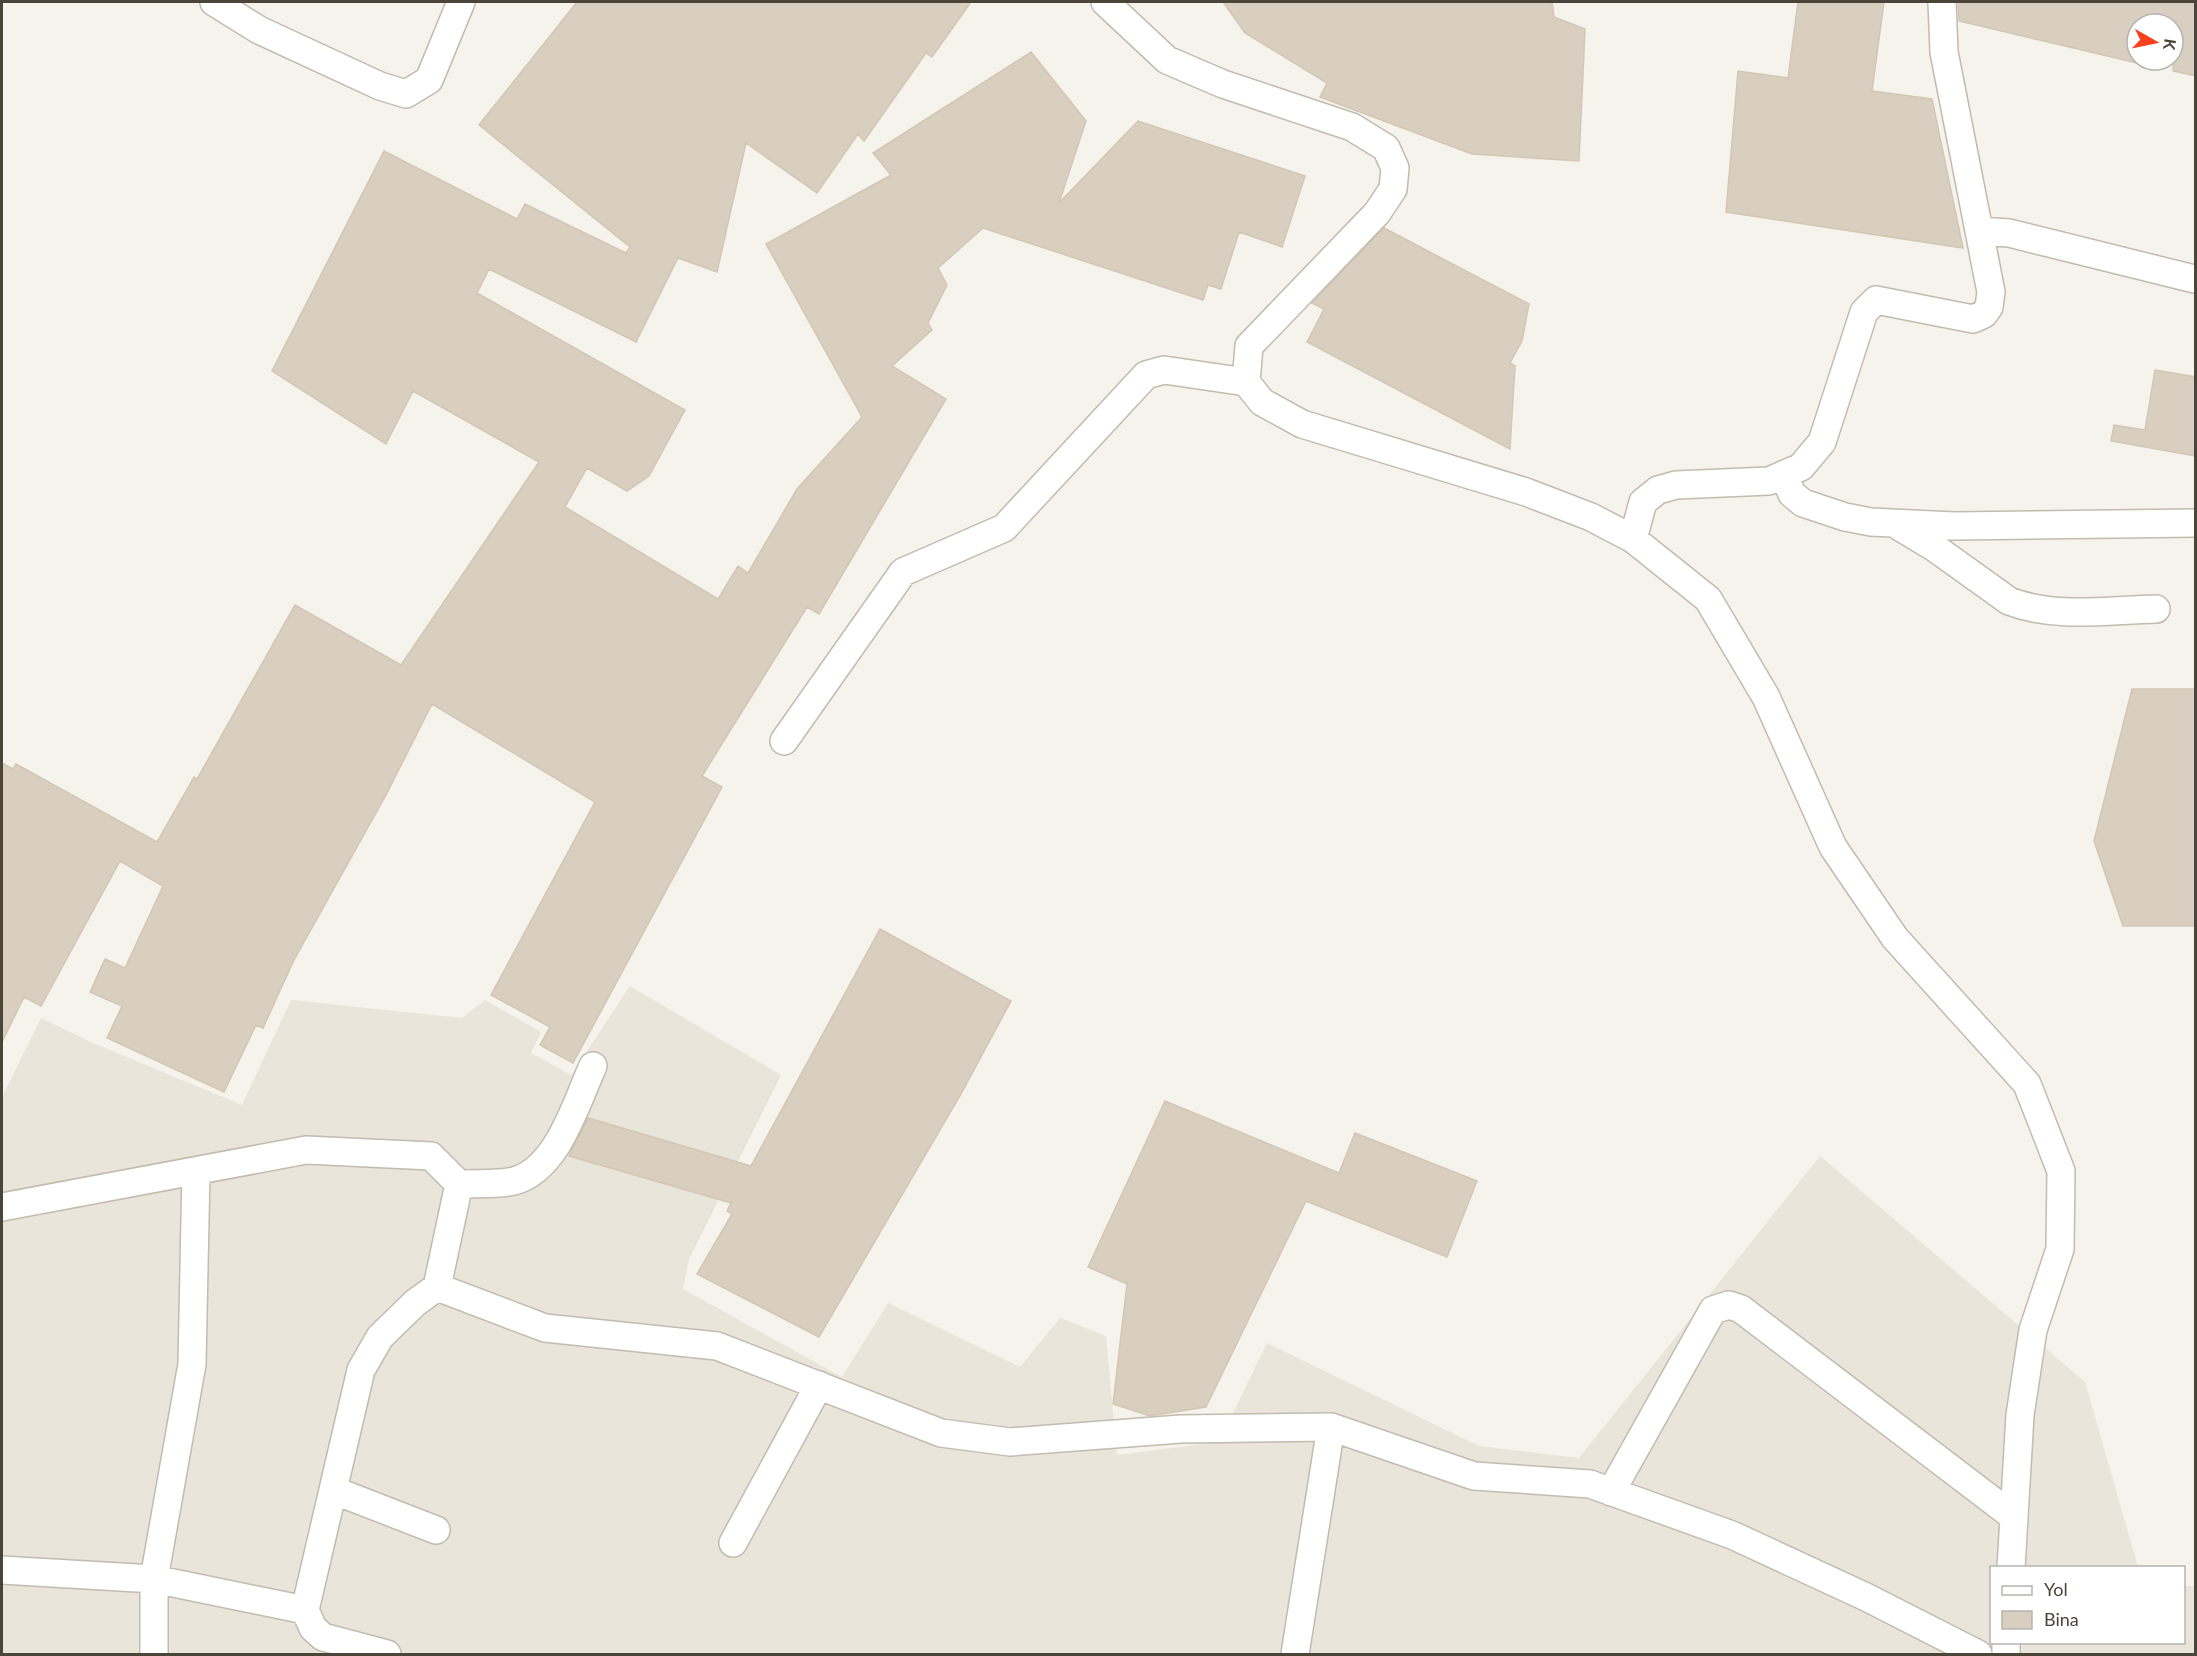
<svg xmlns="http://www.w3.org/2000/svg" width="2197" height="1656" viewBox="0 0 2197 1656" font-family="Lato,sans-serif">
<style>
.residential{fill:#eae5da}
.building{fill:#d8cfc1;stroke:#d3c7b4;stroke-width:1.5}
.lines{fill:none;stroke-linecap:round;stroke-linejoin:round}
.minor-casing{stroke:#c2bbae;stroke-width:30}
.minor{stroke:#fff;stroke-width:27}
</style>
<rect width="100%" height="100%" fill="#f6f3ec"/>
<path class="residential" d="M630,986L781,1075L689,1259L683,1289L842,1377L888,1303L1020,1367L1060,1318L1106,1336L1117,1455L1219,1442L1267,1343L1479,1446L1579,1458L1820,1156L2085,1382L2138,1567L1992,1568V1642H2184V1586H2195V1654H2V1097L41,1018L93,1043L242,1105L291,1000L462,1018L485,1000L541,1032L531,1053L571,1075Z"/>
<path class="building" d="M577,2H971L932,57L926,53L864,141L858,134L817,193L746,143L717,272L678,258L636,342L489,269L477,293L685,410L649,476L627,491L587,468L565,507L718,599L738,566L748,573L797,489L862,417L766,244L891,175L873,153L1031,52L1086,121L1059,203L1138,121L1305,176L1282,247L1239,232L1221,289L1208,285L1203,300L983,228L938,268L947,285L928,323L932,330L892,366L946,399L819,614L807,607L702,776L722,787L573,1063L540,1045L550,1027L491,995L595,802L432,704L386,795L294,960L263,1028L256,1025L224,1092L107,1038L122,1006L90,992L105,959L125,968L163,886L120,861L41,1006L24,997L2,1042V763L13,769L16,764L157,842L194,777L197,779L295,605L401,665L539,462L413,391L386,444L272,371L384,151L517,219L525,204L626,253L630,247L479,125Z
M1223,2H1552L1554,17L1585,29L1579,161L1472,154L1320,97L1327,83L1245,33Z
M1798,2H1884L1872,91L1932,99L1963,248L1726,212L1738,71L1788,78Z
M1958,2H2196V76L2173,71V24H2137V63L1959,21Z
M1384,228L1529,304L1522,341L1510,363L1515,366L1510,449L1307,342L1324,309L1312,303Z
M2155,370L2196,377V456L2111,441L2114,425L2145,430Z
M2132,689H2196V926H2123L2094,841Z
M880,929L1011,1001L961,1094L819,1337L697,1274L732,1214L727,1211L731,1203L569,1156L588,1118L751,1166Z
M1165,1101L1339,1173L1355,1133L1477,1181L1447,1257L1306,1201L1206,1407L1150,1416L1113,1404L1127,1284L1088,1267Z"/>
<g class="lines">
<defs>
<path id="minor" d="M214,2L259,30L380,86L406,94L429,80L461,2
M1105,2L1167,60L1223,84L1352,127L1386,148L1395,168L1393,189L1377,213L1249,346L1246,382L1262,402L1302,424L1526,492L1591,517L1633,539L1708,599L1766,697L1833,847L1895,938L2027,1084L2061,1171L2060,1249L2033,1330L2020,1415L2011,1568
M1979,231L2009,233L2194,279
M1784,475L1792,494L1803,503L1845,517L1871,522L1954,526L2196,523
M1900,527L1935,548L2009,601C2055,619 2107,610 2156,609
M1633,539L1643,502L1658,490L1676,485L1769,481L1801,467L1822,442L1864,312L1876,300L1973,319L1984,314L1989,307L1991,292L1944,52L1942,2
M784,741L903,572L1004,528L1146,375L1164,370L1246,382
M196,1171L192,1364L154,1579L305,1610L361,1370L380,1337L415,1303L437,1287
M459,1184C476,1183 498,1185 514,1181C558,1169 576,1103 593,1066
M2,1207L306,1150L431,1156L459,1184L437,1287L545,1328L717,1346L941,1433L1010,1442L1181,1429L1331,1427L1474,1476L1590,1484L1732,1535L1866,1597L1978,1654
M333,1490L436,1530
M1611,1492L1713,1310L1729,1305L1741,1309L2014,1517
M733,1543L819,1385
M2,1570L154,1579V1654
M305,1610L313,1628L323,1637L387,1654
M1295,1654L1331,1427
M2006,1654V1642"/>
</defs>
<use href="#minor" class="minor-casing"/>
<use href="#minor" class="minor"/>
</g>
<rect width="2197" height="1656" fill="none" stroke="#4b4439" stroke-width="6"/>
<rect x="1990" y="1566" width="195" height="78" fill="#ffffff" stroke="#b7b4b0" stroke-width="1.5"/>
<rect x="2002" y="1586" width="30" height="9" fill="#ffffff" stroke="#b7b4b0" stroke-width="1.5"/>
<text x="2044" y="1596" font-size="18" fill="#4b4439">Yol</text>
<rect x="2002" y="1611" width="30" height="18" fill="#d8cfc1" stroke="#b7b4b0" stroke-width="1.5"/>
<text x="2044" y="1626" font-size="18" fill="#4b4439">Bina</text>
<g transform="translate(2155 42) rotate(99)"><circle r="28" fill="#ffffff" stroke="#b7b4b0" stroke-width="1.5"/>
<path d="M0-4.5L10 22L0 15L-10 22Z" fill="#fc3f1d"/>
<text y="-9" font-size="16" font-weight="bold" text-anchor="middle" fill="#4b4439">K</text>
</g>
</svg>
